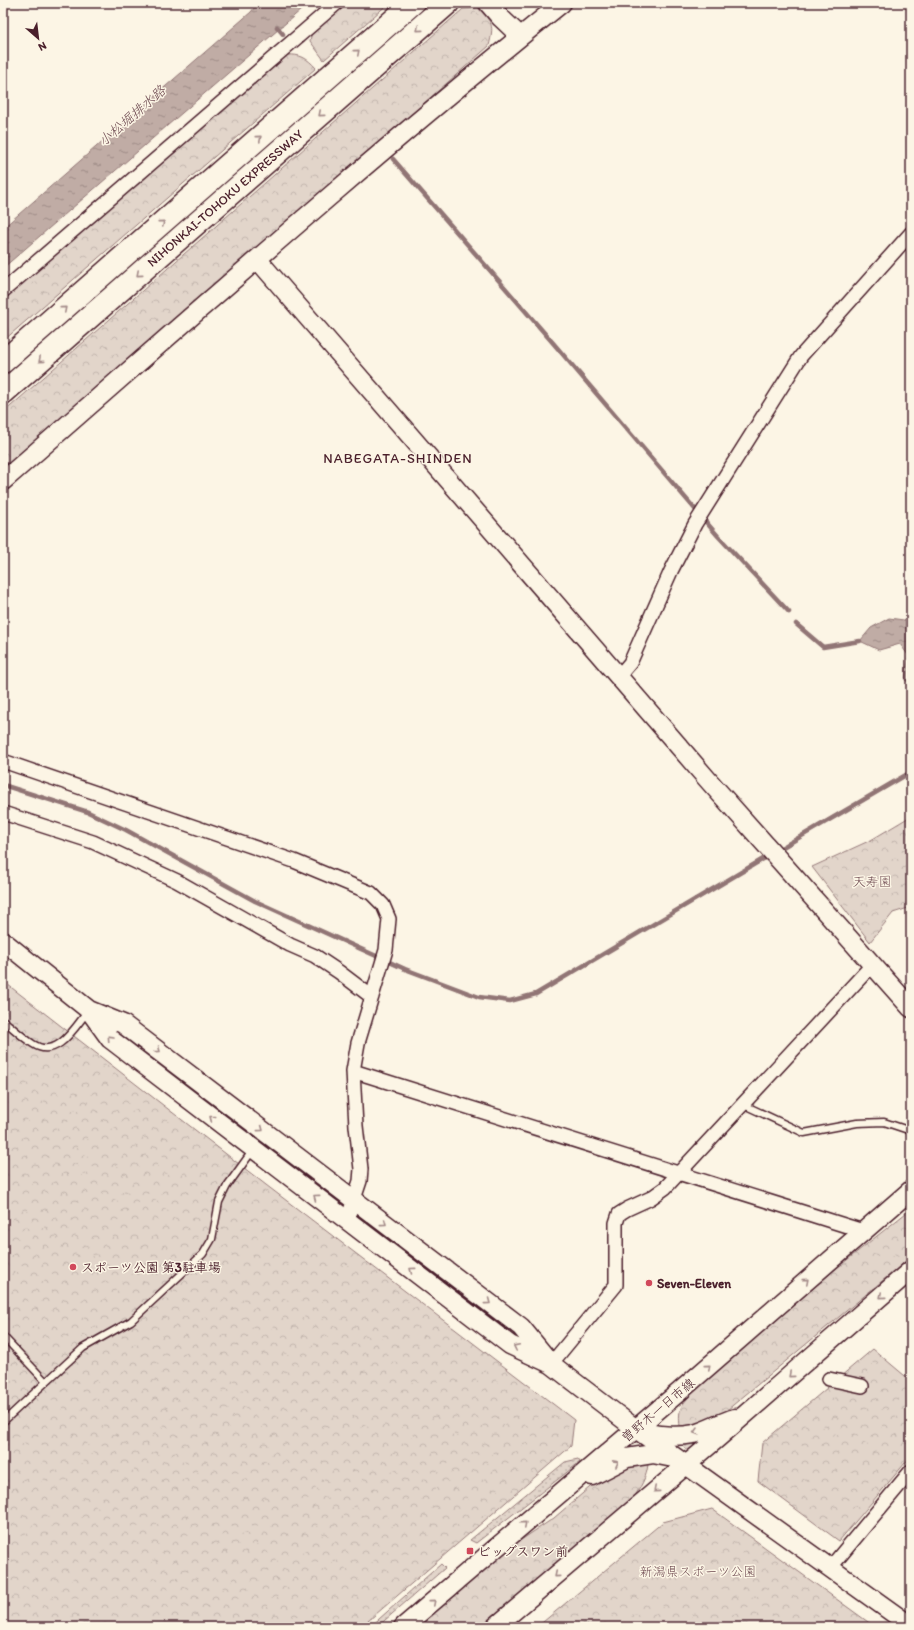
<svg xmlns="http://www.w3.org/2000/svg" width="914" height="1630" viewBox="0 0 914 1630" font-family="Itim,'Klee One',sans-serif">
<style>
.grass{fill:url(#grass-dots);stroke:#967a7a}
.forest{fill:url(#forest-crowns);stroke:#967a7a}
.water{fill:url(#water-ripples);stroke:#917474}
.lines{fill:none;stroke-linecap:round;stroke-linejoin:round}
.stream{stroke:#917474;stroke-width:4.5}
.lane-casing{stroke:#4a1f2b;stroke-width:9}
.street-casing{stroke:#4a1f2b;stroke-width:16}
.secondary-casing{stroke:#4a1f2b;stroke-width:21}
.highway-casing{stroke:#4a1f2b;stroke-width:25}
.lane{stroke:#fcf5e5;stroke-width:6}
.street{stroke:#fcf5e5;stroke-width:13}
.secondary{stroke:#fcf5e5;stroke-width:18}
.highway{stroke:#fcf5e5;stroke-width:22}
.oneway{stroke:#a38a88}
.poi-dot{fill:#d1495b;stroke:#fcf5e5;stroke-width:1.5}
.labels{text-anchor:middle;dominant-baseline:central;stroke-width:3;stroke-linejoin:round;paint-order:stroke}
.street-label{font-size:13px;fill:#4a1f2b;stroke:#fcf5e5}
.park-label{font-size:13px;fill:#704c53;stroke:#fcf5e5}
.poi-label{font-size:13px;font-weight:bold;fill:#4a1f2b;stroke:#fcf5e5;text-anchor:start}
.water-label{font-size:14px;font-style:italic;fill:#6d4950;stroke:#fcf5e5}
.neighbourhood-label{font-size:14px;letter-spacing:1px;fill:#4a1f2b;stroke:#fcf5e5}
</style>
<defs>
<pattern id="grass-dots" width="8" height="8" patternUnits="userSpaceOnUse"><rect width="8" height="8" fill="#e2d5ca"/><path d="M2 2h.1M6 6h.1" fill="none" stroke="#c3b6ae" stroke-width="1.8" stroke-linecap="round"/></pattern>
<pattern id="forest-crowns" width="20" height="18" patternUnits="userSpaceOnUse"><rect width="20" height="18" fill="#e2d5ca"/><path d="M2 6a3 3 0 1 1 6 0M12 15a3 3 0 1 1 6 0" fill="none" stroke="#c3b6ae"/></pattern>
<pattern id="water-ripples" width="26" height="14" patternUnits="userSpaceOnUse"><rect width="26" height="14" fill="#c0aca5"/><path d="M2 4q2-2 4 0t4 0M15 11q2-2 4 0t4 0" fill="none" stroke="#9e8b87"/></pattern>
</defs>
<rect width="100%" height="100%" fill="#fcf5e5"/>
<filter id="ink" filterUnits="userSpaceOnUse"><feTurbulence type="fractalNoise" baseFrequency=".025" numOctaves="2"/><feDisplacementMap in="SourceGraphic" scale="8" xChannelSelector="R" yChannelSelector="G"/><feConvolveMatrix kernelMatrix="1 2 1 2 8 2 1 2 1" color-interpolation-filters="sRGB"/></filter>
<g filter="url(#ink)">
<path class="grass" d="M706,1436L689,1451L685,1449L682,1440Z
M578,1459L580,1462L476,1543L470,1540L565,1462Z
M441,1564L445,1568L377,1627H370Z"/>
<path class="forest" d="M347,3H389L324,60L310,41L312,31Z
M478,8C493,24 494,24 489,46L3,474V413L463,9Z
M287,55C300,54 307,58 316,68L3,341V299L277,60Z
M911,816V907L893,913L870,942L812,867L871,840Z
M3,981L266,1185L574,1420L571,1446L361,1627H3Z
M911,1209V1257L721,1415L701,1427H680C678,1407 681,1406 694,1391L838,1267Z
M873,1349L911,1381V1456L839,1541L758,1481L762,1443Z
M624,1463L648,1464C647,1477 640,1488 633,1499L484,1627H414L500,1554L554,1518L604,1475Z
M712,1509L875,1627H537L663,1522Z"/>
<path class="water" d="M258,3H309L3,268V228L251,12Z
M889,618L911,621V684L905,680L908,655L900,644L879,650L860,641L871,628Z"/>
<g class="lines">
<path class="stream" d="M277,27L283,34
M393,159L554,344L718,536L789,612
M796,624L823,647L860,641
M3,785L88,812L126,830L255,901L405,969L479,997L510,1001L536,994L770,855
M776,851L911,772"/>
<defs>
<path id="lane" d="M3,1020C13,1028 22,1037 33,1044C57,1060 75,1027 88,1011
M742,1104L804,1133L857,1123L884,1122L911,1131
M3,1336L46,1382L83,1348L131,1321L203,1254L212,1239L219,1202L227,1186L253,1150
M3,1422L46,1382"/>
<path id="street" d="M3,291L337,3
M618,677L630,663L671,571L695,524L801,356L911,233
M3,761L294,861L371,893L383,905L389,919L386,950L358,1043L353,1071L356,1126L361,1169L360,1181L347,1220
M3,813L93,842L177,881L290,945L315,956L339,972L372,997
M353,1071L863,1231
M551,1364L616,1285V1223L619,1214L627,1209L651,1198L665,1188L873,964
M829,1379L862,1386
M830,1568L911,1471"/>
<path id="secondary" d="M488,3L501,18L520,36
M258,260L708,780L911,1008
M3,481C188,320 371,156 562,3
M3,941L89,1010L110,1039L510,1345L551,1364L636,1429L911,1626
M89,1010L123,1024L521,1327L548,1360
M642,1431C657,1436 678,1437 694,1434C708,1430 721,1422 735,1418
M592,1476L627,1458L653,1454L673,1458
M403,1627L679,1392L911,1190
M495,1627L718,1438L911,1270"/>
<path id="highway" d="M3,362L413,3
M3,393L448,3"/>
</defs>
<use href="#lane" class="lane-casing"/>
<use href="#street" class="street-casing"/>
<use href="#secondary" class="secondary-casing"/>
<use href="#highway" class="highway-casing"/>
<use href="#lane" class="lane"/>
<use href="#street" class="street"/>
<use href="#secondary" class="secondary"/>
<use href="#highway" class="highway"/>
</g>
<defs><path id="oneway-chevron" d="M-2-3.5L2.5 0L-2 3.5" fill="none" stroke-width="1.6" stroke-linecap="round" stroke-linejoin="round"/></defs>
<g class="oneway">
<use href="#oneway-chevron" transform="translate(419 29) rotate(139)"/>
<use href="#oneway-chevron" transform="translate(357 52) rotate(-41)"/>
<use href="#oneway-chevron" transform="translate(321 114) rotate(139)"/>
<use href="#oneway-chevron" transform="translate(259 138) rotate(-41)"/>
<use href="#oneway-chevron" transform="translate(162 223) rotate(-41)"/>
<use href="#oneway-chevron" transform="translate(139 274) rotate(139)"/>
<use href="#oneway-chevron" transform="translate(64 309) rotate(-41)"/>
<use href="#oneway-chevron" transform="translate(41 360) rotate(139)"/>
<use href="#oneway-chevron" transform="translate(110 1038) rotate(-133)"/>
<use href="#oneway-chevron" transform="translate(158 1050) rotate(37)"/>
<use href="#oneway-chevron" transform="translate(212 1118) rotate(-142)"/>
<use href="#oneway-chevron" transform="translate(261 1129) rotate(37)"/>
<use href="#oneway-chevron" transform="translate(316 1197) rotate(-143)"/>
<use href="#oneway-chevron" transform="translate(384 1223) rotate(37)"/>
<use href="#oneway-chevron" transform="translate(412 1270) rotate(-143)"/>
<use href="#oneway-chevron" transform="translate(806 1281) rotate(-41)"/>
<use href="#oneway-chevron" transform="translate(882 1296) rotate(139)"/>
<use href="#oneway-chevron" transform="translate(488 1302) rotate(37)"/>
<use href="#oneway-chevron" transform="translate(516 1347) rotate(-154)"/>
<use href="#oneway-chevron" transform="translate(708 1367) rotate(-41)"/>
<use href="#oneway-chevron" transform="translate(791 1375) rotate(139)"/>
<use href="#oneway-chevron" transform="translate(696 1432) rotate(165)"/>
<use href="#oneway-chevron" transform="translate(616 1463) rotate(-28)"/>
<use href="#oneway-chevron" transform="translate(656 1490) rotate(139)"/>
<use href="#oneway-chevron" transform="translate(524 1524) rotate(-41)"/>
<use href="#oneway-chevron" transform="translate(557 1575) rotate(140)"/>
<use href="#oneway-chevron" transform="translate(433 1602) rotate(-41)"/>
</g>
</g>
<g class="poi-dot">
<circle cx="73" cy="1267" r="4"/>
<circle cx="649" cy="1283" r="4"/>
<rect x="466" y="1547" width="8" height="8" rx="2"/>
</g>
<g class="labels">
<g class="street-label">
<text transform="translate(225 198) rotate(-41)">NIHONKAI-TOHOKU EXPRESSWAY</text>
<text transform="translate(658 1410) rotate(-40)">曽野木一日市線</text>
</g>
<g class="park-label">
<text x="872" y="881">天寿園</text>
<text x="698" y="1571">新潟県スポーツ公園</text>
</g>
<g class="poi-label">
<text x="81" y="1267">スポーツ公園 第3駐車場</text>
<text x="657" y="1283">Seven-Eleven</text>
<text x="478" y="1551">ビッグスワン前</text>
</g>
<g class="water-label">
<text transform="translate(132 116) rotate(-41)">小松堀排水路</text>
</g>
<g class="neighbourhood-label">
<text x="398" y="458">NABEGATA-SHINDEN</text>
</g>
</g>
<rect width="914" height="1630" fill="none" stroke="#fcf5e5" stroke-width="16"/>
<rect x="8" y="8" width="898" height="1614" fill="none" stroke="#4a1f2b" stroke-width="1.5" filter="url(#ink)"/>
<g transform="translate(38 38) rotate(152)" stroke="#fcf5e5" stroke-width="3" paint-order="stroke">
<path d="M0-3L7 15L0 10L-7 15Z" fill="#4a1f2b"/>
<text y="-6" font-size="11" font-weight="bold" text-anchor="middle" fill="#4a1f2b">N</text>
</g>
</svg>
